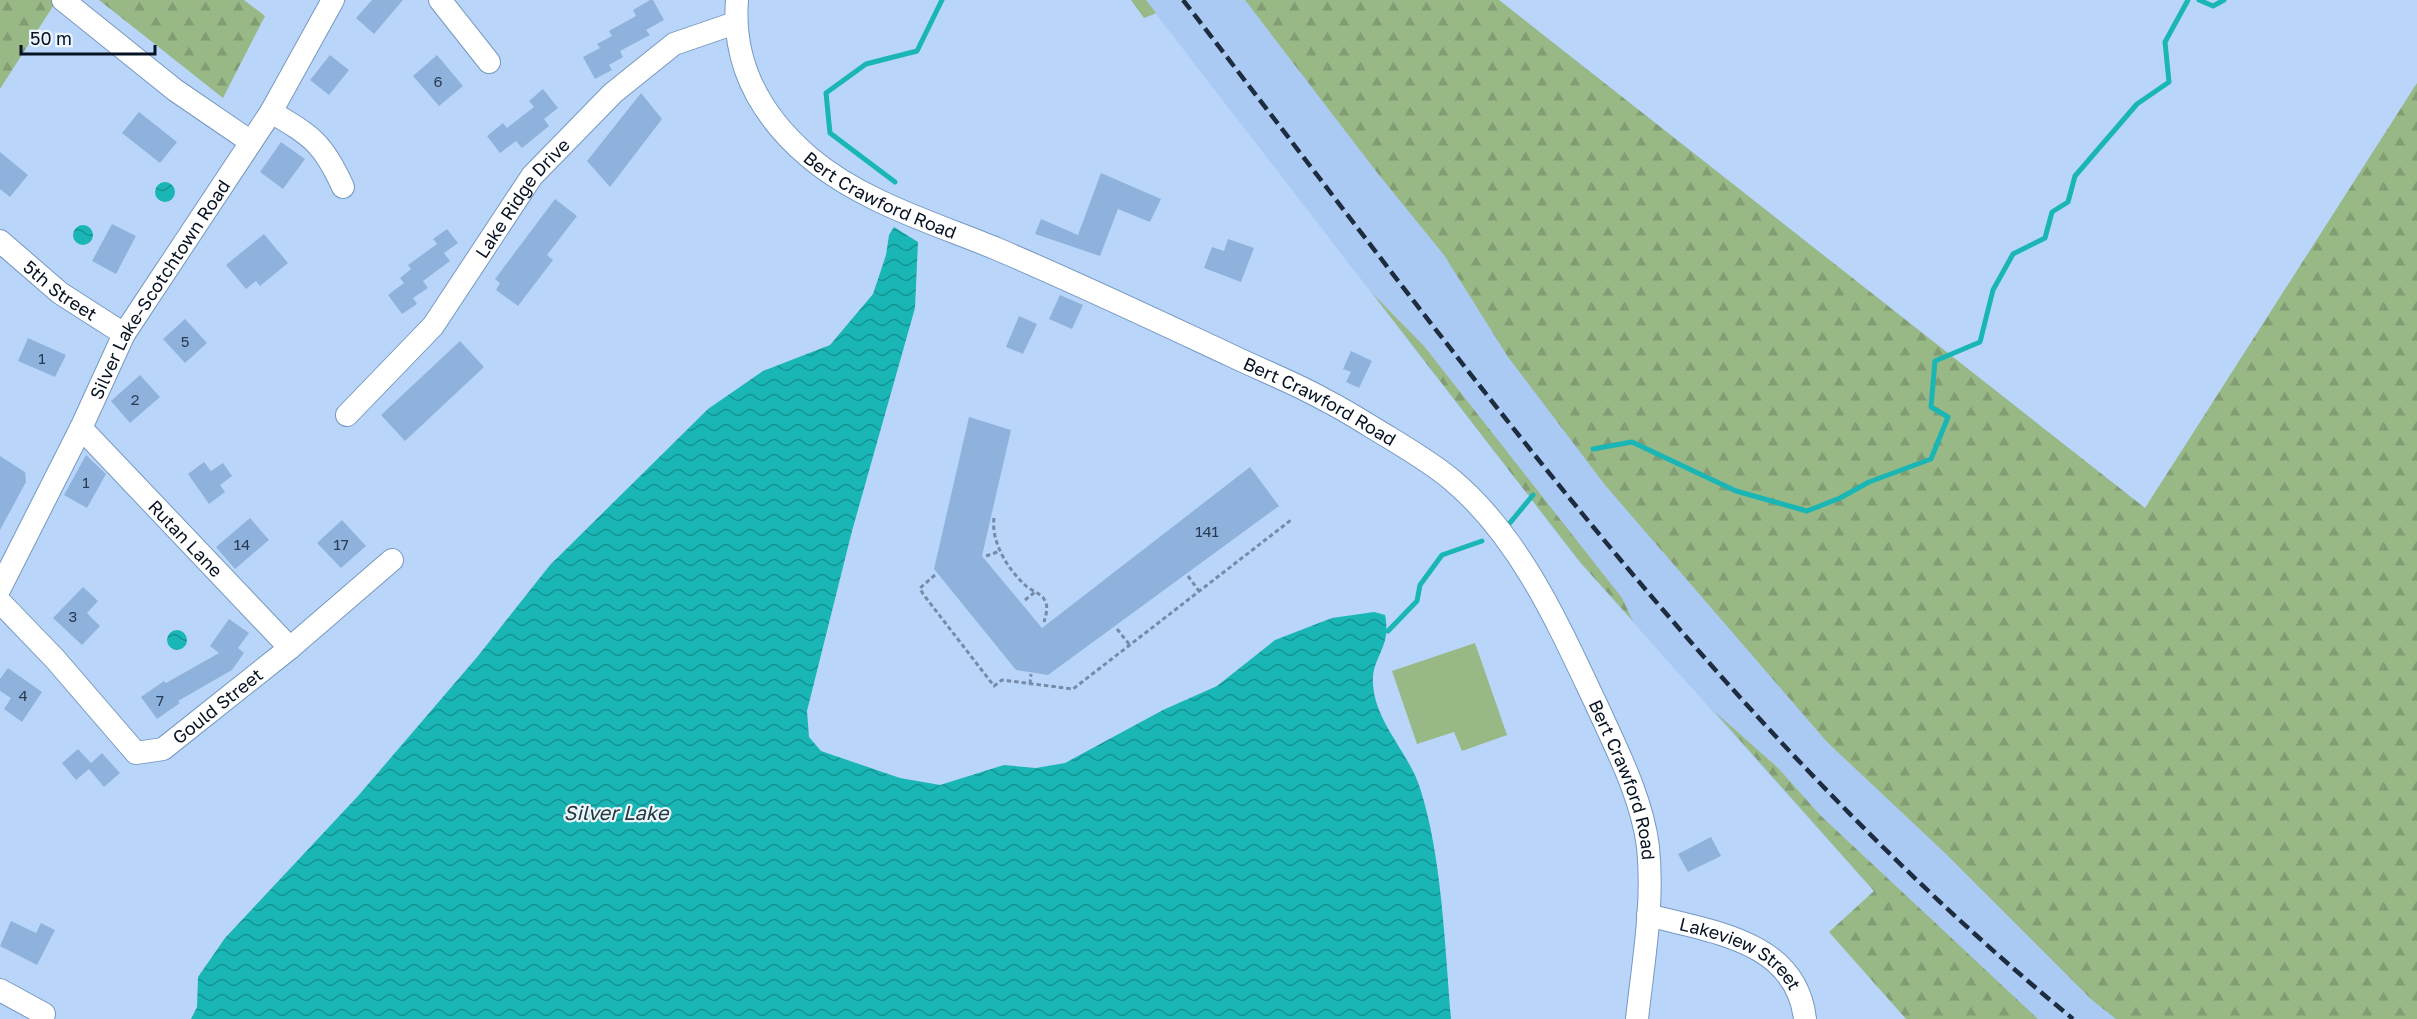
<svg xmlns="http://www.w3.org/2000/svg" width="2417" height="1019" viewBox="0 0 2417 1019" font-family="'Golos Text',sans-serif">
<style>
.built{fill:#abcaf3}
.forest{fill:url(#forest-firs)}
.park{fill:#98b886}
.water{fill:url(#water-waves)}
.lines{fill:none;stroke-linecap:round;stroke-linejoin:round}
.stream{stroke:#19b6b5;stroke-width:5}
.building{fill:#8fb2dd}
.minor-casing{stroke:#7698c2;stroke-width:24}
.path{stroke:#758ba8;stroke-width:3;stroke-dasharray:4.5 3;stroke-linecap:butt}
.minor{stroke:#fff;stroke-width:22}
.rail{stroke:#1e2c3f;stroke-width:4.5;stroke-dasharray:12 6;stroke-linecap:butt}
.labels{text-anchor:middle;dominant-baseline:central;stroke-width:4.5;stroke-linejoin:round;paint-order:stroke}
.number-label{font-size:15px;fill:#293b52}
.street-label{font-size:18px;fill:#071323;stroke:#edf5fe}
.water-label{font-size:20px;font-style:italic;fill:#213838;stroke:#edf5fe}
</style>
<defs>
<pattern id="forest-firs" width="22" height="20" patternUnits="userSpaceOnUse" patternTransform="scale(1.5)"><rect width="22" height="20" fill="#98b886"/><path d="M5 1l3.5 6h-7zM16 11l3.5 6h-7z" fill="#829d73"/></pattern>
<pattern id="water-waves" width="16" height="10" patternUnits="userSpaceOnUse" patternTransform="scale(1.5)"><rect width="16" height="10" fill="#19b6b5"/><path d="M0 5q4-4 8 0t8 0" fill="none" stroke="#149393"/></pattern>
</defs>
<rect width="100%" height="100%" fill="#b9d6fa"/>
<path class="built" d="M1131,0H1499L2417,722V1019H1988L1580,563L1156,14L1144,18Z"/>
<path class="forest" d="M0,0H57L0,89Z
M99,0H244L265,16L223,98Z
M1131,0H1146L1156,13L1144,18Z
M1245,0H1499L2145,508L2417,83V1019H2116L2092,1000L1945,853L1827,742L1605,485L1508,357L1444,255L1379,175Z
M1372,293L1424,346L1622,598L1633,621L1580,562Z
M1714,711L1777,767L1820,815L2038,1019H1906L1829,932L1874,891Z"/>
<path class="park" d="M1475,643L1507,735L1462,751L1454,732L1417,744L1392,671Z"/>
<path class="water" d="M155 192a10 10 0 1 1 20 0a10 10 0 1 1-20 0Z
M73 235a10 10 0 1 1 20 0a10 10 0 1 1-20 0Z
M894,227L918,242L915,308L852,531L807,711L809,737L821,751L900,778L940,785L1004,765L1036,768L1065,763L1163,710L1217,686L1275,640L1332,618L1374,612L1385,615C1392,649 1371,656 1373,684C1375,722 1409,753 1420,788C1442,856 1445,948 1451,1019H191L197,1007L198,977L225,938L358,796L478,656L550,565L708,409L763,371L830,345L873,294L886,255L889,235Z
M167 640a10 10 0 1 1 20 0a10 10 0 1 1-20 0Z"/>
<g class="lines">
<path class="stream" d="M2199,0L2213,6L2224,0
M895,182L830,133L826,93L866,64L917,51L942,0
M1593,449L1632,442L1736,491L1807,511L1840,498L1869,482L1931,459L1948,417L1931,407L1935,361L1980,342L1993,290L2013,254L2045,238L2052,212L2068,202L2075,176L2137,104L2169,82L2165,42L2188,0
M1509,524L1533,495
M1388,631L1417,601L1420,585L1442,555L1482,541"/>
</g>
<path class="building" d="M372,0H403L374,34L356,18Z
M650,0H653L664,20L646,30L650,35L620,51L623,57L609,65L612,70L595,79L583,57L600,48L597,44L612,36L609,31L636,16L633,10Z
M330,55L349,70L329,95L310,80Z
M437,55L463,86L439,106L413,76Z
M543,89L558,108L544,119L549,126L522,148L516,141L500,153L487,136L503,123L507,128L534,107L529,101Z
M641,93L662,119L610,187L587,161Z
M139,112L177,142L160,163L122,133Z
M281,142L305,159L283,189L260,172Z
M0,152L28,175L10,197L0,189Z
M1101,173L1161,199L1150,222L1118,209L1100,256L1035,234L1041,219L1078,235Z
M555,199L577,216L547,255L553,260L518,306L496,290L500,283L495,279Z
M112,224L136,236L116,274L92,261Z
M447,229L458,243L444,253L438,245L450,261L423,281L428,288L413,298L417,304L402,314L388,295L404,283L400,278L411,269L408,265L437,244L433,239Z
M264,234L288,263L260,286L256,281L246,289L226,265Z
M1228,239L1254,248L1241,282L1204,268L1212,247L1224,251Z
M1060,295L1083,305L1072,329L1049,319Z
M1019,316L1037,324L1023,354L1006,347Z
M185,319L207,343L185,363L163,339Z
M28,338L66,355L55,377L18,361Z
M460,341L484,367L405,441L381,415Z
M1351,351L1372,361L1359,388L1346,382L1351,372L1343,369Z
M140,375L160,397L130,423L111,401Z
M969,417L1011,430L982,556L1042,628L1250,467L1279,506L1048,675L1016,670L934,569Z
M86,455L106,474L87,508L64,495Z
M0,456L25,472L26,482L0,530Z
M204,462L211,471L223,463L232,476L220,485L225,492L209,504L188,474Z
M250,518L269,540L235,569L216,547Z
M342,520L366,546L341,568L317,543Z
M83,587L98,601L87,613L100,626L82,645L53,618Z
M229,619L249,633L238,648L244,653L232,670L178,701L180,703L157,719L141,697L164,681L166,683L219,653L210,646Z
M8,668L42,692L22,722L4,709L11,698L0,691V679Z
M78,749L91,763L102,753L120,773L104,787L89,769L76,780L62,763Z
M1711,837L1721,856L1688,872L1678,854Z
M11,921L36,933L41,923L55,930L37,965L0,946Z"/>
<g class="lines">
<defs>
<g id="minor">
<path d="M63,0L175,90L251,142"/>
<path d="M440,0L489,62"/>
<path id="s1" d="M737,0C732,64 761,116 809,157C862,202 934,223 997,249C1075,282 1153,319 1230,355C1261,370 1295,383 1325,400C1347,411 1368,425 1390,438C1411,451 1433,464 1452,480C1521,538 1559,626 1597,706C1617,750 1642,798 1648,847C1654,904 1643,963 1637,1019"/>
<path d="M271,112C312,136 323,143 343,187"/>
<path id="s2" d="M0,241L60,293L124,334"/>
<path id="s3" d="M347,415L433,326L532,176L613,93L674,44L735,23"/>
<path id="s4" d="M81,428L290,648"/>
<path id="s5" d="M0,588L81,428L124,334L271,112L333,0"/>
<path id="s6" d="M0,602L55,659L136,753L163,749L290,648L392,560"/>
<path id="s7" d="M1648,915C1711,932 1796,940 1805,1019"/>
<path d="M0,990L44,1014"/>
</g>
</defs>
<use href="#minor" class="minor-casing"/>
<path class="path" d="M994,518C991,542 1007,568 1025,585C1030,590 1040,593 1044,599C1049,606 1046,615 1044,622
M986,556L1000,551
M935,575L920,588L923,594L994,686L1002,680L1073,689L1291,520
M1188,576L1199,591
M1025,600L1035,592
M1117,629L1129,644
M1030,684L1031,674"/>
<use href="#minor" class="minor"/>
<path class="rail" d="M1183,0C1459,357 1722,730 2073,1019"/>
</g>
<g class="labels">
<g class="number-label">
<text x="438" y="81">6</text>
<text x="185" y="341">5</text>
<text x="42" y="358">1</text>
<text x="135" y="399">2</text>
<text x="86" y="482">1</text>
<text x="1207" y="531">141</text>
<text x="242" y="544">14</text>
<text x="341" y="544">17</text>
<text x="73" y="616">3</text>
<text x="23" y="695">4</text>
<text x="160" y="700">7</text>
</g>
<g class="street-label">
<text stroke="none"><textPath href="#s1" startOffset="261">Bert Crawford Road</textPath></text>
<text stroke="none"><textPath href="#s3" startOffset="280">Lake Ridge Drive</textPath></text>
<text stroke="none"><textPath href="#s2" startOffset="78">5th Street</textPath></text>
<text stroke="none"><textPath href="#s5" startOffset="339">Silver Lake-Scotchtown Road</textPath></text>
<text stroke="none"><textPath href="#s1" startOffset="747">Bert Crawford Road</textPath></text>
<text stroke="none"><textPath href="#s4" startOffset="152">Rutan Lane</textPath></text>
<text stroke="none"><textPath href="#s6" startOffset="300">Gould Street</textPath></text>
<text stroke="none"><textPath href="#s1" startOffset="1251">Bert Crawford Road</textPath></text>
<text stroke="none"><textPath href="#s7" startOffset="102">Lakeview Street</textPath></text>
</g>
<g class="water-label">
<text x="616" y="812">Silver Lake</text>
</g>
</g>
<path d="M21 45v9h134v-9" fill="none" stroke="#071323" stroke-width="3"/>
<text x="30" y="45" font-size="18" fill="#071323" stroke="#edf5fe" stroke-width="4.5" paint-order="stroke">50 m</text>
</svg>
